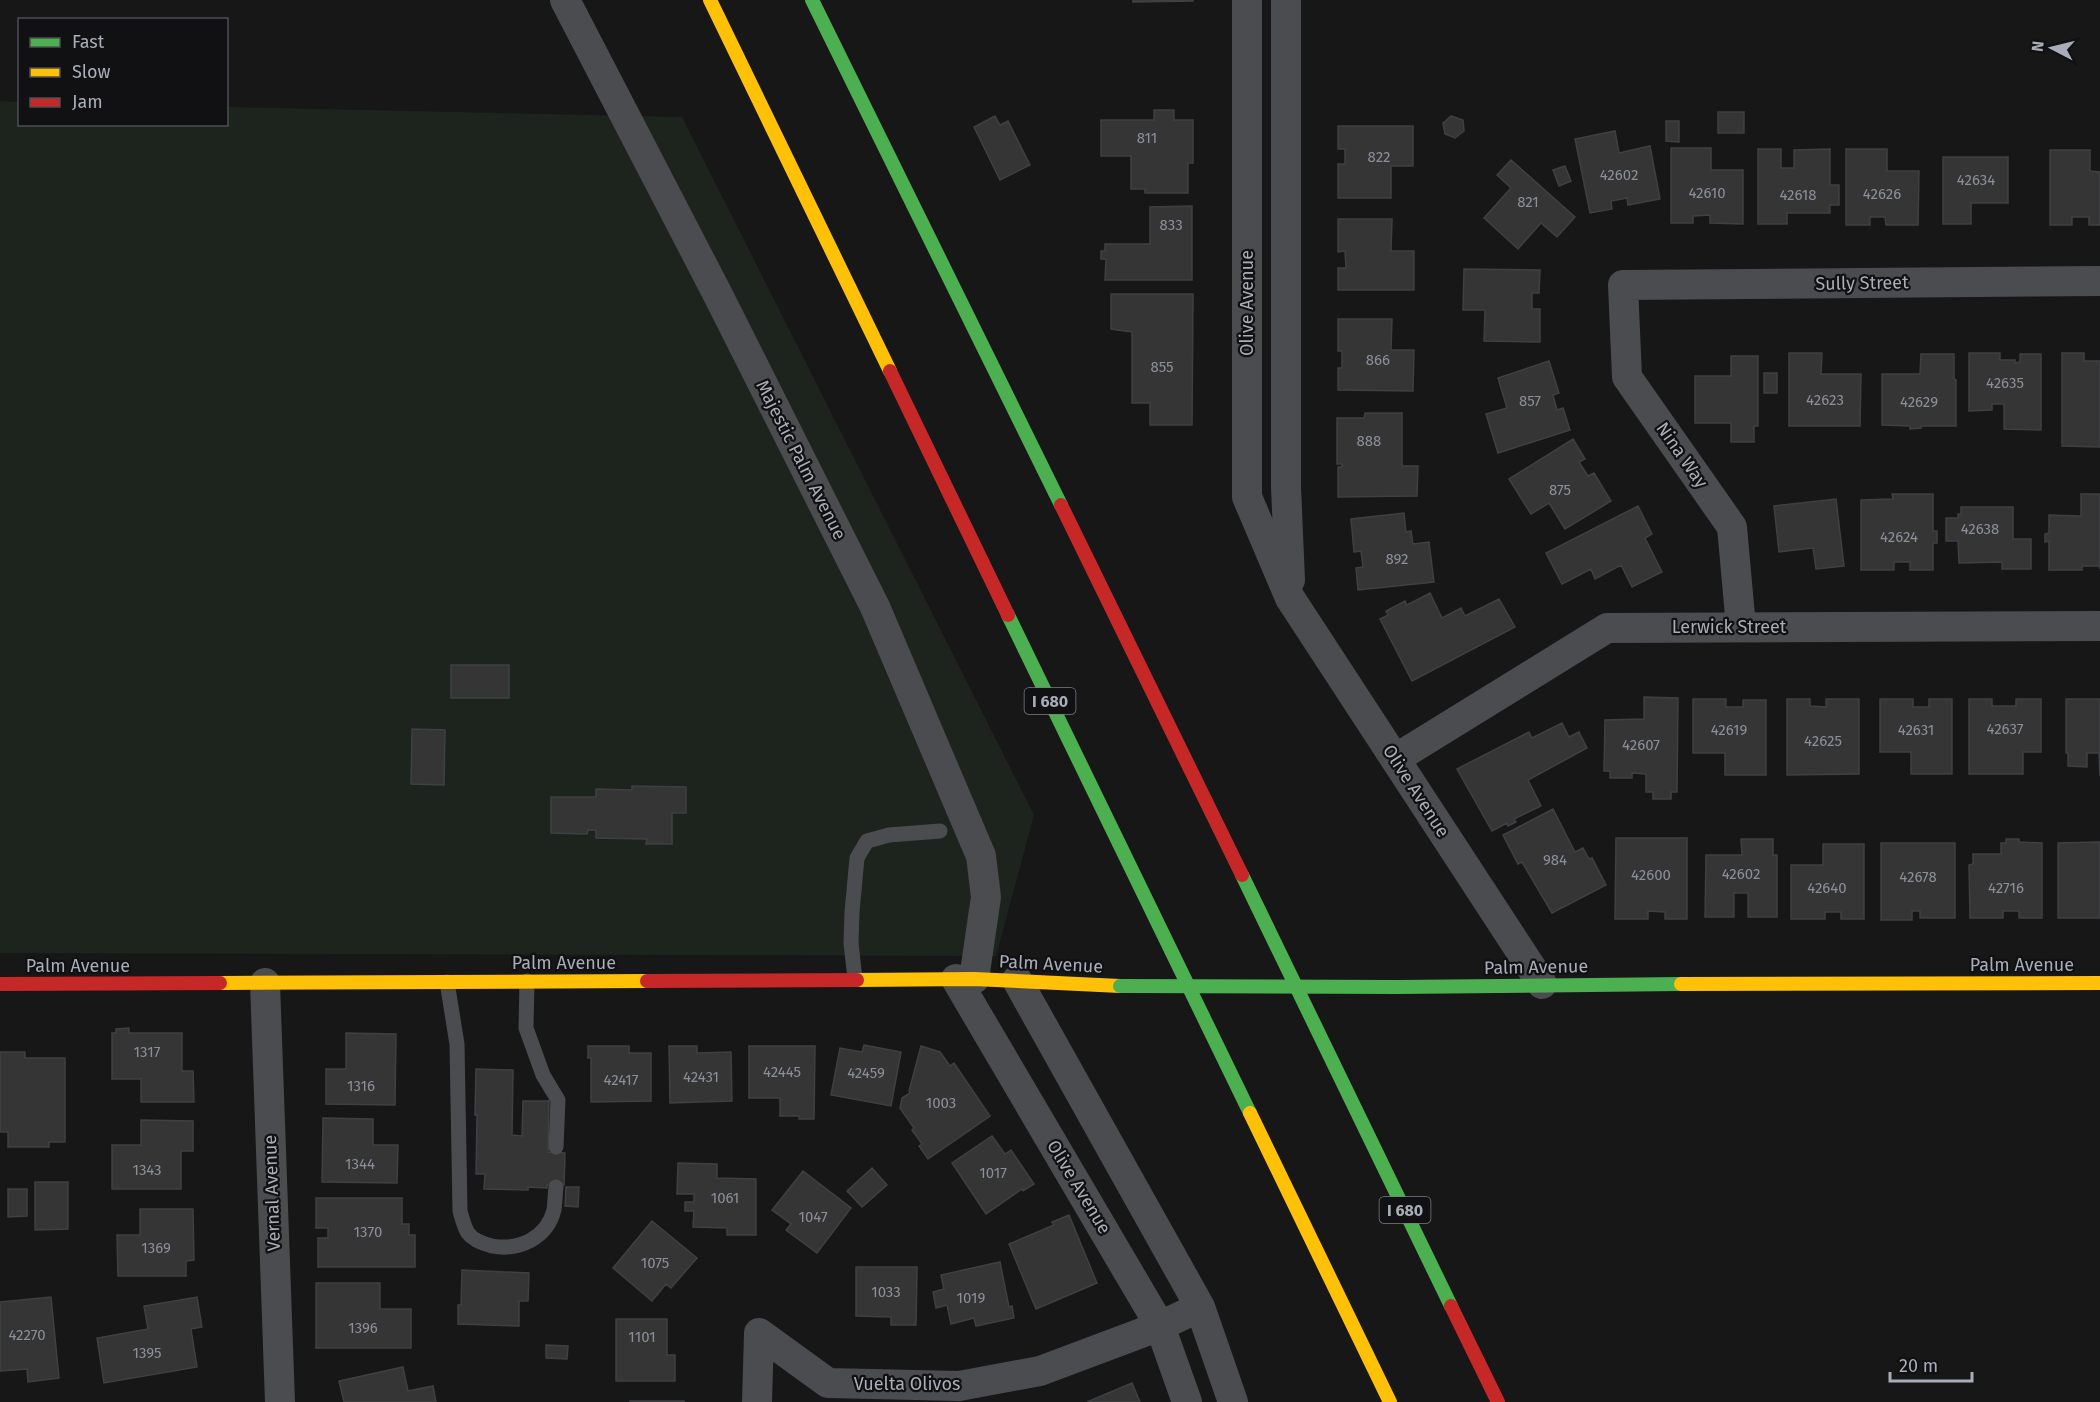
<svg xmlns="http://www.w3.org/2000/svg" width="2100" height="1402" viewBox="0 0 2100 1402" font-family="'Fira Sans',sans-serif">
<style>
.green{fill:#1d241e}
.building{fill:#353536;stroke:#3f4043;stroke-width:1.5}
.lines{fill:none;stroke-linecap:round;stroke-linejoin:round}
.lane{stroke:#4b4c50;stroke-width:15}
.street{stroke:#4b4c50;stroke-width:30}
.fast{stroke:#4caf50;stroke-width:14}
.slow{stroke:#ffc107;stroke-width:14}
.jam{stroke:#c62828;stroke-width:14}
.fast-bridge{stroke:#4caf50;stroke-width:14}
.labels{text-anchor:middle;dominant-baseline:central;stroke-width:4.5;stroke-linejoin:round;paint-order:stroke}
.number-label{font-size:15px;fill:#8b8f98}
.shield{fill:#111113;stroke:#7b7e86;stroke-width:1.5}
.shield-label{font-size:16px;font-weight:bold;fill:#a8adb8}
.street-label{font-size:18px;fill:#a8adb8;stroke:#111113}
</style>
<rect width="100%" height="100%" fill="#171717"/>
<path class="green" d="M0,101L19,102L20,124H226L227,107L682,117L1034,815L996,956L0,953Z"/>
<path class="building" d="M1133,0H1193V1L1133,2Z
M1154,110H1174V120H1193V163H1188V193H1145V189H1131V156H1101V120H1154Z
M1718,112H1744V133H1718Z
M995,116L1000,125L1008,121L1030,165L1000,180L974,127Z
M1451,116L1463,120L1464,131L1455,138L1445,134L1443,123Z
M1666,121H1679V142L1666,141Z
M1338,126H1413V166H1391V198H1338V164H1345V149H1338Z
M1615,131L1619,153L1650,146L1660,199L1628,205L1627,198L1611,201L1612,209L1590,213L1575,139Z
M1671,148H1711V170H1743V224L1710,223V215L1693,216V223H1671Z
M1758,149H1781V168H1794V150L1830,149V185H1839V205H1830V213H1787V224H1758Z
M1846,149H1887V171H1919L1918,225H1886L1885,217H1870V225H1846Z
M2050,150H2090V171L2100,172V225H2089V217H2072V225H2050Z
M1943,157H2008V203H1971V224H1943Z
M1511,160L1575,217L1557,237L1541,223L1518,249L1484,218L1511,188L1497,175Z
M1565,166L1571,181L1559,186L1553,170Z
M1192,206V280H1105L1106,259H1101V251H1105V244H1150V207Z
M1338,219H1392L1391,251H1414V290H1338V268H1346L1345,251L1338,252Z
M1464,269L1540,270L1539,293H1532V309H1540V342L1484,341L1485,310H1463Z
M1111,294H1193L1192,425H1150V403H1132V332L1111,329Z
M1338,319H1392L1391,350H1414L1413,391L1338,390V368H1342V351H1338Z
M1789,353H1822L1821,374H1861L1860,426H1789Z
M1969,353H2000V360H2015V363L2020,362V354H2041V430L2004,429V404H1992V410L1969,411Z
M2062,353H2084V361H2100V447L2062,446Z
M1921,354H1954V379L1956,380V426H1921V428L1910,429V426L1882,425V374H1920Z
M1731,356H1758V426H1754V442H1731V423H1695V376H1731Z
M1549,361L1559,393L1553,395L1557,410L1563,408L1570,430L1498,453L1486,414L1507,408L1498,378Z
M1764,373H1777V393H1764Z
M1365,413H1402V466H1418L1417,496L1338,497V467H1342V464H1337V418H1364Z
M1573,439L1585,459L1579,462L1588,476L1594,473L1611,501L1565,529L1549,503L1531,514L1509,479Z
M1892,494H1933V531H1937V543H1933V570H1910V562H1894V570H1861V500L1893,499Z
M2081,494H2100V569L2099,566H2082V570H2049V541L2045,542V534L2049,533V515L2081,516Z
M1836,499L1844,566L1816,569L1813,548L1779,552L1774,506Z
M1638,506L1652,534L1645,538L1662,572L1632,587L1621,565L1595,579L1591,569L1562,584L1546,553Z
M1961,507H2013V539H2031V569H2002V562L1959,563L1958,541H1946V518H1958V514H1961Z
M1404,513L1406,532L1411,531L1413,544L1429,542L1434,582L1358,590L1356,568L1363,567L1361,551L1354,552L1351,519Z
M1430,593L1442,618L1461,608L1465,616L1499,599L1515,627L1412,681L1380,619L1388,615L1386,611L1405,601L1407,605Z
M451,665H509V698H451Z
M1644,697L1678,698L1677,792H1671V799H1653V792H1646V774L1632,773V778H1610V771H1604L1605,720L1644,719Z
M1693,699H1726V707H1743V700H1766V775H1725V753H1693Z
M1787,699H1810V706L1826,707V699H1859V774L1787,775Z
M1880,699H1913V707H1929V699H1952V774H1911V752H1880Z
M1969,699H1992V706H2016V699H2041V752H2023V774H1969Z
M2066,699H2100V776L2099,753H2087V767L2068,766V753H2066Z
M1562,723L1569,737L1579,732L1587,748L1528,780L1541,806L1514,819L1516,822L1508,826L1507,823L1492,831L1457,769L1529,732L1532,738Z
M412,729L445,730L444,785L411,784Z
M632,786L686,787V813H672V844H646L647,839L596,838V830H588L587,834L551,833V797H596V789L632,790Z
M1553,809L1575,852L1583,848L1589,859L1592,858L1606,885L1552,913L1522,862L1518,864L1503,835Z
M1616,838H1687V919H1665V912L1648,911V919H1615Z
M1741,839H1773V855H1777V917H1748V893H1734V917H1705L1706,855H1742Z
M2006,839H2019V842L2042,843V918H2019V911H2003V918H1970L1969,865L1973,864V854H2001V843H2006Z
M2100,842V918H2058V843Z
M1881,843H1955V918H1920V911H1912V920H1881Z
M1823,844H1864V919H1841V912H1825V919H1791V865H1823Z
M129,1028V1033H182V1071H193L194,1102H141V1079H112V1033H116V1029Z
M346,1033L396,1034L395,1105L326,1104V1069H346Z
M864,1045L901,1052L891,1106L831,1095L840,1048L862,1052Z
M588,1046H629V1053H651V1101L591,1102V1058H588Z
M669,1046H697V1053L731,1052L732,1101L670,1103Z
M749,1046H815L814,1119H799V1116H780V1098H749Z
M921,1046L940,1052L950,1066L954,1063L990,1116L928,1159L919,1146L922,1144L912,1130L914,1128L900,1108L902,1098L910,1093L909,1091Z
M0,1052H25V1058H65V1142H49V1147H8V1132H0Z
M476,1069L513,1070L512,1135L522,1136L523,1101H549L548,1152L565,1153L564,1185H547V1188L528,1187V1190L484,1189L485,1174H476L477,1115H475Z
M323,1118L373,1119V1145H398L397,1183L322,1182Z
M141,1120L193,1121V1151H181V1189H112V1145H141Z
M992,1136L1005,1154L1011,1150L1034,1184L1023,1191L1022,1189L986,1214L952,1163Z
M678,1163L717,1164V1178L756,1179V1235H727V1228L693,1227L694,1211H685V1202H694V1194H677Z
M872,1168L887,1185L862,1207L847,1191Z
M803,1171L851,1208L817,1253L786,1230L791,1224L772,1210Z
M35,1182H68V1229L35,1230Z
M566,1187H579L578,1207L565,1206Z
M8,1189H27V1216L8,1217Z
M316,1198H402V1224H409V1235H415V1267H318V1238H328V1228H316Z
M140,1209H193L194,1260L186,1261V1276H118L117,1235H140Z
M1069,1215L1097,1283L1036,1309L1009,1244L1054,1225L1052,1222Z
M652,1221L697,1258L671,1288L666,1284L652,1301L613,1268Z
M1000,1262L1009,1307L1012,1306L1014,1318L976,1326L974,1318L951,1324L947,1305L936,1308L933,1292L944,1289L941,1275Z
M856,1267H917L916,1325H891V1317L856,1316Z
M462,1270L529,1273L528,1301H519V1326L458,1324V1305H461Z
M316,1283H380V1309H411V1348H316Z
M51,1297L59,1378L28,1382L27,1369L0,1371V1302Z
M197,1297L202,1327L191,1329L197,1367L104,1383L97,1338L148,1329L144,1306Z
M616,1319H667V1355H675V1381H616Z
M546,1345L568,1346L567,1359L546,1358Z
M403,1367L408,1391L433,1386L436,1402H344L339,1381Z
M1132,1383L1140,1402H1087Z
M630,1401H684V1402H630Z"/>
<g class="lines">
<path class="lane" d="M855,979L851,943L852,912L857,858L867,841L889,835L940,831
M527,981L526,1028L543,1075L558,1100L556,1147
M447,982L457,1044L460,1211C462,1218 464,1227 468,1233C473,1240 484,1244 492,1246C519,1251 547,1238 554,1210C555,1203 555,1195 556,1187"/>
<path class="street" d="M565,0L718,295L875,607L981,856L986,897L974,979
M1247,0V497L1290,598L1542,984
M1286,0V487L1290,580
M1741,627L1732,527L1627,377L1623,285L2100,281
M1395,759L1607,628L2100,626
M956,979L1160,1326L1187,1402
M1017,980L1200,1307L1233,1402
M265,983L280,1402
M757,1402L759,1333L828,1383L959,1386L1040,1371L1160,1326L1200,1307"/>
<path class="fast" d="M812,0L1061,505
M1008,615L1250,1113
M1242,875L1451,1306
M1397,987L1681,984"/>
<path class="slow" d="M710,0L890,371
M857,980L974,979L1120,986
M220,983L647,981
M1681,984L2100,983
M1250,1113L1390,1402"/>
<path class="jam" d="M890,371L1008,615
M1061,505L1242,875
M647,981L857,980
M0,984L220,983
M1451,1306L1498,1402"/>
<path class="fast-bridge" d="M1120,986L1397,987"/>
</g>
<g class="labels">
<g class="number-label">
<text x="1147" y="138">811</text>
<text x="1379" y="157">822</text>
<text x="1619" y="175">42602</text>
<text x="1976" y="180">42634</text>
<text x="1707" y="193">42610</text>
<text x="1882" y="194">42626</text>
<text x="1798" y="195">42618</text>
<text x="1528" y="202">821</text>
<text x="1171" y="225">833</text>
<text x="1378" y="360">866</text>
<text x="1162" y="367">855</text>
<text x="2005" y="383">42635</text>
<text x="1825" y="400">42623</text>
<text x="1530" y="401">857</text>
<text x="1919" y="402">42629</text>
<text x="1369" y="441">888</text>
<text x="1560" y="490">875</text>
<text x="1980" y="529">42638</text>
<text x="1899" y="537">42624</text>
<text x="1397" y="559">892</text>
<text x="2005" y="729">42637</text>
<text x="1729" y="730">42619</text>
<text x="1916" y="730">42631</text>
<text x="1823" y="741">42625</text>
<text x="1641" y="745">42607</text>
<text x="1555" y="860">984</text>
<text x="1741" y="874">42602</text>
<text x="1651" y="875">42600</text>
<text x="1918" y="877">42678</text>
<text x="1827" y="888">42640</text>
<text x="2006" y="888">42716</text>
<text x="147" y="1052">1317</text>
<text x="782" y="1072">42445</text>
<text x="866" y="1073">42459</text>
<text x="701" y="1077">42431</text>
<text x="621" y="1080">42417</text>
<text x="361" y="1086">1316</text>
<text x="941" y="1103">1003</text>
<text x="360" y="1164">1344</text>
<text x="147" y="1170">1343</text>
<text x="993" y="1173">1017</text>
<text x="725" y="1198">1061</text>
<text x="813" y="1217">1047</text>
<text x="368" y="1232">1370</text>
<text x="156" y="1248">1369</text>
<text x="655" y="1263">1075</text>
<text x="886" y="1292">1033</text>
<text x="971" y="1298">1019</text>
<text x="363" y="1328">1396</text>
<text x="27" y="1335">42270</text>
<text x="642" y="1337">1101</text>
<text x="147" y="1353">1395</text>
</g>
<g class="shield">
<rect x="1024.5" y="688" width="51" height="26" rx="4.5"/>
<rect x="1379.5" y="1197" width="51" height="26" rx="4.5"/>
</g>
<g class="shield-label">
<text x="1050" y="701">I 680</text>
<text x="1405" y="1210">I 680</text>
</g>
<g class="street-label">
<text transform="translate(1862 283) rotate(-1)">Sully Street</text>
<text transform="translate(1247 303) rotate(-90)">Olive Avenue</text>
<text transform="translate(1682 455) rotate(55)">Nina Way</text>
<text transform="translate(801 460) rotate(63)">Majestic Palm Avenue</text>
<text x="1729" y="627">Lerwick Street</text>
<text transform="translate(1416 791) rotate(57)">Olive Avenue</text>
<text x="564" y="963">Palm Avenue</text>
<text transform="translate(1051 964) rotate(3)">Palm Avenue</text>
<text x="2022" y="965">Palm Avenue</text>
<text x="78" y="966">Palm Avenue</text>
<text transform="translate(1536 967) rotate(-1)">Palm Avenue</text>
<text transform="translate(1079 1187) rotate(59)">Olive Avenue</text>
<text transform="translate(272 1193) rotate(-92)">Vernal Avenue</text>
<text x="907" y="1384">Vuelta Olivos</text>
</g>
</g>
<rect x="18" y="18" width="210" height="108" fill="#111113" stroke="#4d4f55" stroke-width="1.5"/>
<rect x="30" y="38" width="30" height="9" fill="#4caf50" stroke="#4d4f55" stroke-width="1.5"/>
<text x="72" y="48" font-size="18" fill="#a8adb8">Fast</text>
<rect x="30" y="68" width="30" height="9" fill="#ffc107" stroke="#4d4f55" stroke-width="1.5"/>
<text x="72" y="78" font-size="18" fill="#a8adb8">Slow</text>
<rect x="30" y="98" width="30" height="9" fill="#c62828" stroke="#4d4f55" stroke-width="1.5"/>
<text x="72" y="108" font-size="18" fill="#a8adb8">Jam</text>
<g transform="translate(2052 48) rotate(277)" stroke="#111113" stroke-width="4.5" paint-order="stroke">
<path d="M0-4.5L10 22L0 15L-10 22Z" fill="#a8adb8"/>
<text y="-9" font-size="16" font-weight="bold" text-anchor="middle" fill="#a8adb8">N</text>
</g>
<path d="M1890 1372v9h82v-9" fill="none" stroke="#a8adb8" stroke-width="3"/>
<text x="1899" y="1372" font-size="18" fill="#a8adb8" stroke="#111113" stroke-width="4.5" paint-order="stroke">20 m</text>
</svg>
